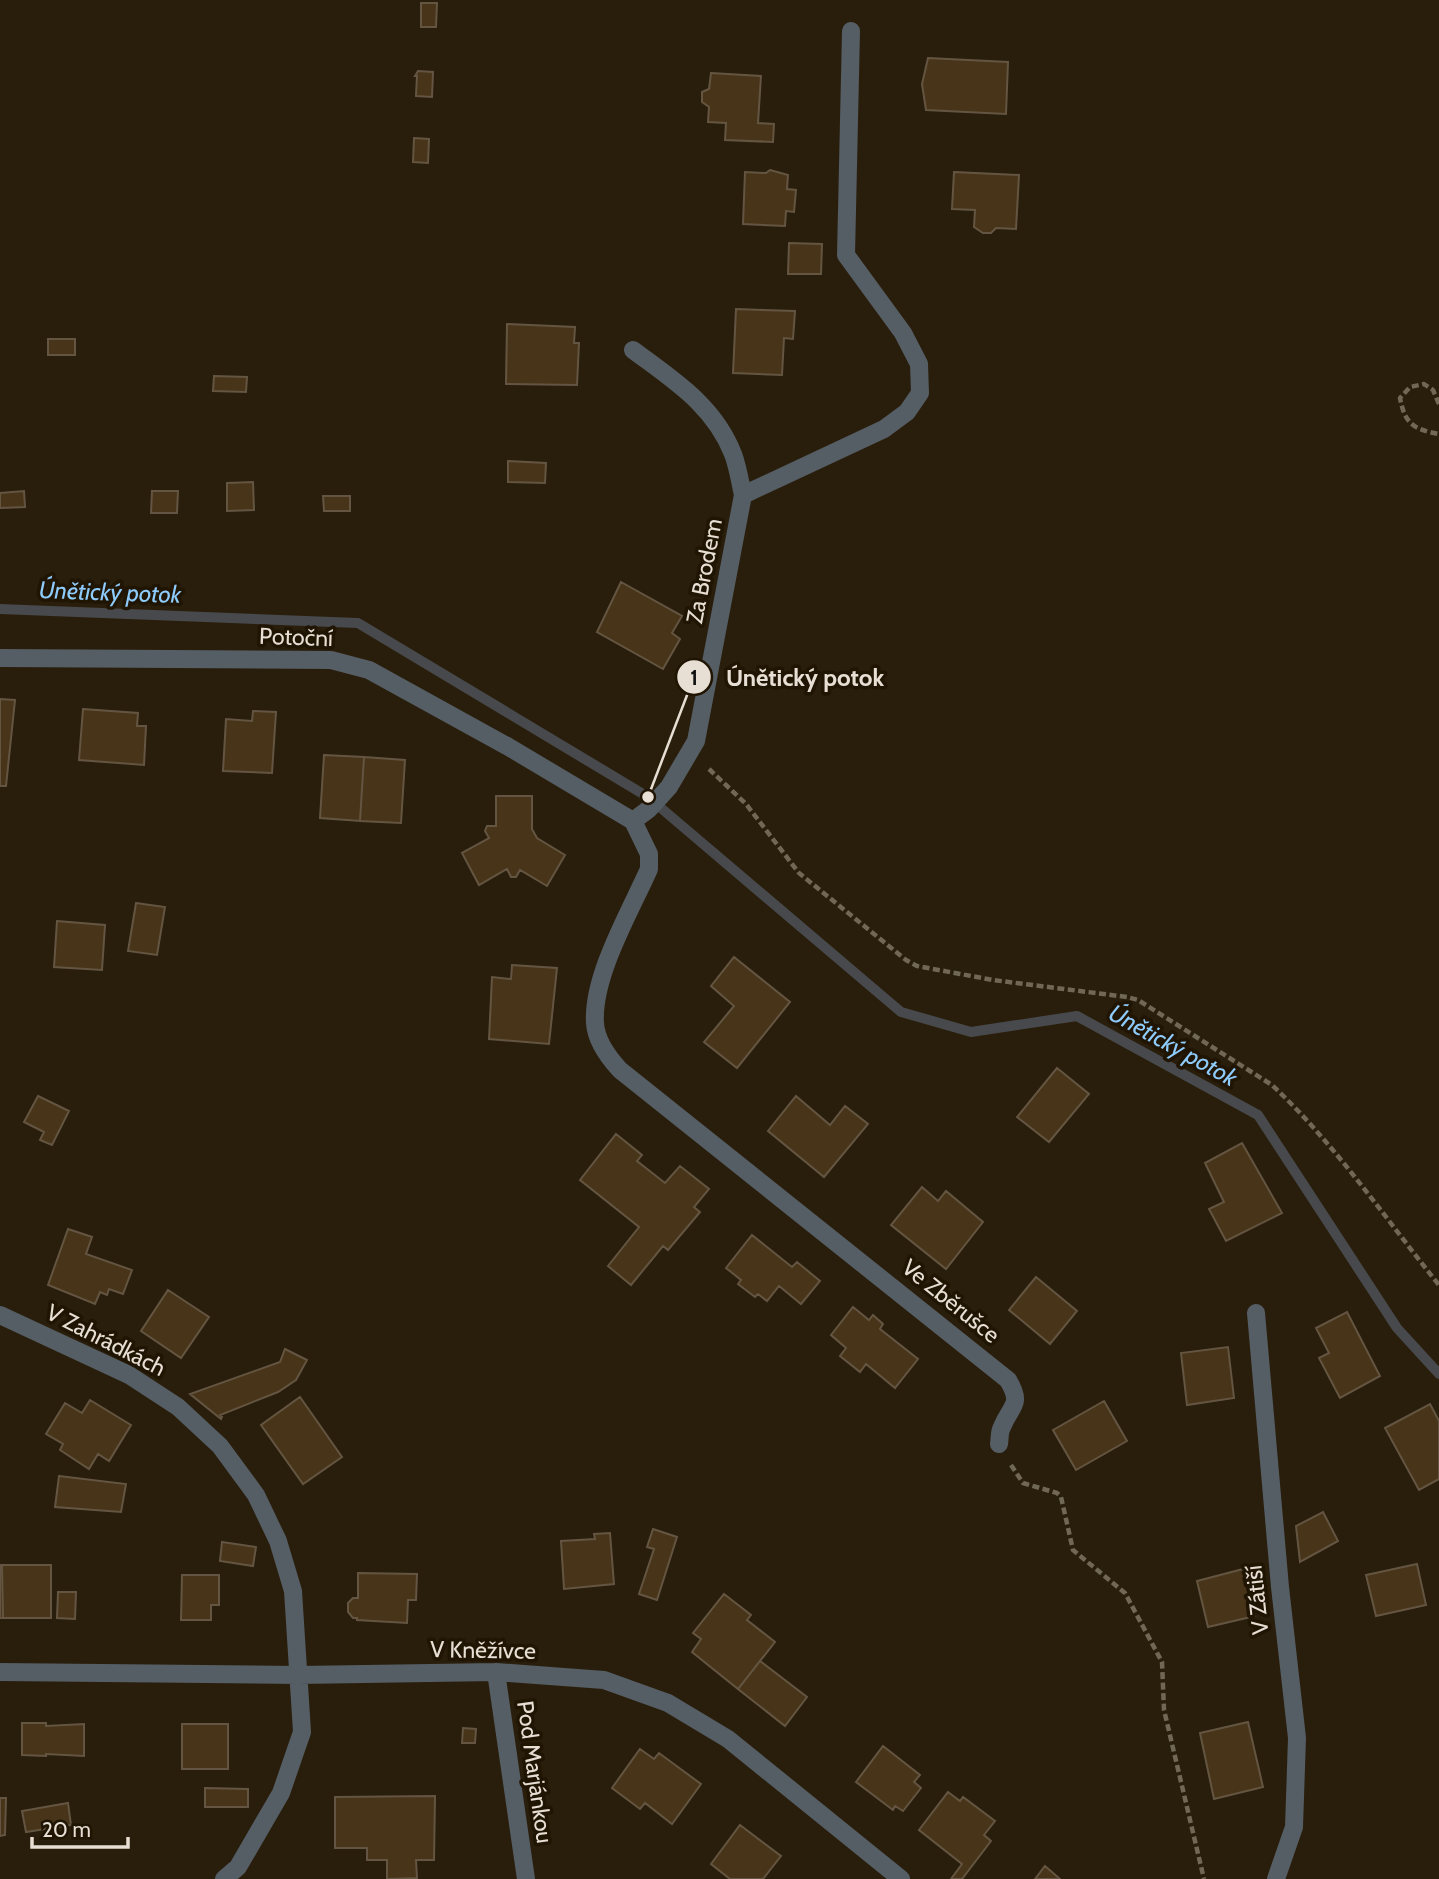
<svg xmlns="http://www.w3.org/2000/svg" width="1439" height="1879" viewBox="0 0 1439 1879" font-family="Cabin,sans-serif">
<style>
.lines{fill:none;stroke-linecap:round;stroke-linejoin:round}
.stream{stroke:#47494c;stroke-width:10}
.building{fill:#483519;stroke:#635541;stroke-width:2}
.path{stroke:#716757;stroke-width:4.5;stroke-dasharray:7 3.5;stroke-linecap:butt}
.minor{stroke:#555d65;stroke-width:18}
.labels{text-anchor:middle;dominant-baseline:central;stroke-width:7;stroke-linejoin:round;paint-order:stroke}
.street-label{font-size:23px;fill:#e7dfd4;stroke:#201403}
.water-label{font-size:24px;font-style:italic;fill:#8eccfd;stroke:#201403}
.leader{fill:none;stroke:#e7dfd4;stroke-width:2.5}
.callout-dot{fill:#e7dfd4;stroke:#201403;stroke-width:2.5}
.mark-label{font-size:21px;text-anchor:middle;font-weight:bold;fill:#111}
.callout-label{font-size:24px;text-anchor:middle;font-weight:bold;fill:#e7dfd4;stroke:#201403;stroke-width:7;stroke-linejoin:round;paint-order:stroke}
</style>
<rect width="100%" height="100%" fill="#291e0b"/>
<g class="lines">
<path class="stream" d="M0,609L358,623L648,797L901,1012L971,1032L1077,1016L1258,1115L1397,1328L1439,1374"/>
</g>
<path class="building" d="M421,3H437L436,27H421Z
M928,58L1008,62L1006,114L926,110L922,84Z
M418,71L433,72L432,97L416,96L417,76H415Z
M711,73L761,76L758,123L774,124L773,142L725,140L726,123L708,122L709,107L702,102V92L709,89Z
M414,138L429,139L428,163L413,162Z
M770,170L788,175L787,189L796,190L794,212L786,211L785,226L743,224L745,172L766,173Z
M954,172L1019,175L1016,229L996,228L991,233H983L974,227L975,210L952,209Z
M789,243L822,244L821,274H788Z
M736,309L795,311L793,339L784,338L782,375L733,373Z
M507,324L575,327L574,343H579L577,385L506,384Z
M48,339H75V355H48Z
M214,376L247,377L246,392L213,391Z
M508,461L546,463L545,483L508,482Z
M253,482L254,510L227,511V483Z
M24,491L25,507L0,508V493Z
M152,491H178L177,513H151Z
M323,496H350V511H324Z
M621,582L682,616L672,633L680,639L663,669L597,632Z
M0,699L15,700L6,786H0Z
M83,709L138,713L137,726H146L144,765L79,760Z
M253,711L276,712L272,773L223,771L226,719L252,721Z
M324,755L364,757L360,821L320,818Z
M364,757L405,760L401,823L360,821Z
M496,796H532V829L537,838L565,855L547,886L520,870L516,877H511L507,869L479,885L462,853L489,838L485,831L487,826H496Z
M136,903L165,907L157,955L128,951Z
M57,921L105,925L102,970L54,967Z
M734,957L790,1002L737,1068L704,1042L734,1006L711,986Z
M512,965L557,968L549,1044L489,1039L492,977L511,979Z
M1057,1068L1089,1094L1049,1142L1017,1117Z
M38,1096L69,1111L52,1145L40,1140L44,1132L24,1122Z
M796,1096L830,1125L845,1106L868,1124L824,1177L768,1131Z
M616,1134L642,1155L637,1161L665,1183L680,1166L709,1189L694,1207L700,1212L668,1250L663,1246L631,1285L608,1266L639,1227L580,1180Z
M1242,1143L1282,1213L1226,1241L1209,1209L1224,1202L1205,1163Z
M922,1187L938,1201L946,1191L983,1222L946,1269L891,1225Z
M68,1229L92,1237L86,1254L132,1270L123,1294L109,1289L107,1295L100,1292L95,1304L48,1285Z
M752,1235L792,1267L797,1262L820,1281L801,1304L779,1286L767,1301L758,1294L755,1297L738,1284L741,1280L726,1268Z
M1036,1277L1077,1311L1050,1344L1009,1310Z
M168,1290L209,1317L181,1358L141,1331Z
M853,1307L869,1320L873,1315L883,1324L880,1329L918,1359L895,1388L866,1364L860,1372L840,1356L846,1348L831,1335Z
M1347,1312L1380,1376L1340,1398L1319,1358L1329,1353L1316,1328Z
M1228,1347L1234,1398L1187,1405L1181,1353Z
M285,1349L307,1360L296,1380L278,1392L220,1415L222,1417L221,1419L190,1394L280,1362Z
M300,1397L342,1457L303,1484L261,1425Z
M90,1400L131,1425L109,1461L98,1454L89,1469L60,1450L63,1444L46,1434L65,1403L82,1413Z
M1104,1401L1127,1441L1076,1470L1053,1430Z
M1430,1404L1439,1421V1479L1419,1490L1385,1428Z
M59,1476L126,1484L121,1512L55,1507Z
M1323,1512L1338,1541L1300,1562L1296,1526Z
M653,1529L677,1537L657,1600L639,1594L654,1549L647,1547Z
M610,1533L614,1584L564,1589L561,1541L595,1539L594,1534Z
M222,1542L256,1547L253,1566L220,1561Z
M1417,1564L1426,1605L1376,1616L1366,1575Z
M0,1565H2L3,1618H0Z
M2,1565H51V1618H3Z
M1243,1569L1255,1616L1208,1627L1197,1581Z
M358,1573L417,1574L416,1600H408L407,1623L357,1620V1618H353L348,1612V1603L353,1598H358Z
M182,1575H219V1605H211V1620H181Z
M58,1592H76L75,1619L57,1618Z
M724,1594L751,1615L747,1620L775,1642L738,1689L692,1652L701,1639L693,1633Z
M760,1661L807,1697L785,1726L738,1689Z
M1248,1722L1263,1787L1214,1799L1200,1733Z
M22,1723H46V1726L84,1724V1756L46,1754V1756L22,1755Z
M182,1724H228V1769H182Z
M463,1728L476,1729L475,1743H462Z
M883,1746L920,1775L914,1782L921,1788L903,1811L895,1806L893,1810L856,1782Z
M640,1749L654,1759L659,1753L701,1784L672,1824L645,1803L640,1809L612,1788Z
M205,1788L248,1789V1807H205Z
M948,1792L960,1801L963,1797L995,1821L984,1835L991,1841L962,1879H951L962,1864L919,1830Z
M435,1796L434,1860H416L417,1878L387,1879V1860H367V1848H335V1797Z
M0,1798H6L5,1835L0,1836Z
M68,1803L71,1825L26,1832L22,1811Z
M740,1825L781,1856L763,1879H730L711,1864Z
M1045,1866L1060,1879H1035Z"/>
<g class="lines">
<path class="path" d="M1439,404L1433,390L1424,384L1410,387L1400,398C1405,424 1413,429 1439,434
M709,769L746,804L799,873L906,960L917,966L993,980L1127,997L1138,1000L1272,1085C1335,1144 1385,1218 1439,1285
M1011,1465L1023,1483L1057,1493L1061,1497L1073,1550L1125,1593L1162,1662L1164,1710L1204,1879"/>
<path class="minor" d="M743,495L884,429L907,412L920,393L919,364L903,333L846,255L851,31
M0,658L331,660L369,670L507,746L633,821
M633,821L649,854V869C630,912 592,976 595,1023C596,1041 608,1057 620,1070L1008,1380C1023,1405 1011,1405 1002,1427C999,1432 1000,1439 999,1444
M633,821L649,809L669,787L696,741L743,495C740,482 738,467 733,454C714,405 673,380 633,350
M1256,1313L1280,1587L1297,1738L1294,1827L1276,1879
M0,1315L129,1375L178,1407L220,1446L256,1495L278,1541L293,1591L302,1732L281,1793L238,1867L224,1879
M0,1672L298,1675L496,1672L604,1680L668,1703L728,1739L901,1879
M496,1672L526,1879"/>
</g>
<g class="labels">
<g class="street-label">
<text transform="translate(704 571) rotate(-79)">Za Brodem</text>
<text transform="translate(296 637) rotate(2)">Potoční</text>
<text transform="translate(951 1301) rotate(39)">Ve Zběrušce</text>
<text transform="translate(106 1340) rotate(27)">V Zahrádkách</text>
<text transform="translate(1257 1600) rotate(-96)">V Zátiší</text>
<text transform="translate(483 1650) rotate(1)">V Kněžívce</text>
<text transform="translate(535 1772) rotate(82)">Pod Marjánkou</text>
</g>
<g class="water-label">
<text transform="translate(110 592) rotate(2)">Únětický potok</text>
<text transform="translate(1173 1045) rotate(29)">Únětický potok</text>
</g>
</g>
<path class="leader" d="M648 797L694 677"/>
<g class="callout-dot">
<circle cx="648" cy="797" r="7"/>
<circle cx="694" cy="677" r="18"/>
</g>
<g class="mark-label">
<text x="694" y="685">1</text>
</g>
<g class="callout-label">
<text x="805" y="686">Únětický potok</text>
</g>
<path d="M32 1837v10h96v-10" fill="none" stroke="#e7dfd4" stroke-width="3.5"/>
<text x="42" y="1837" font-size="21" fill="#e7dfd4" stroke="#201403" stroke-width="5" paint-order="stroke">20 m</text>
</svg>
